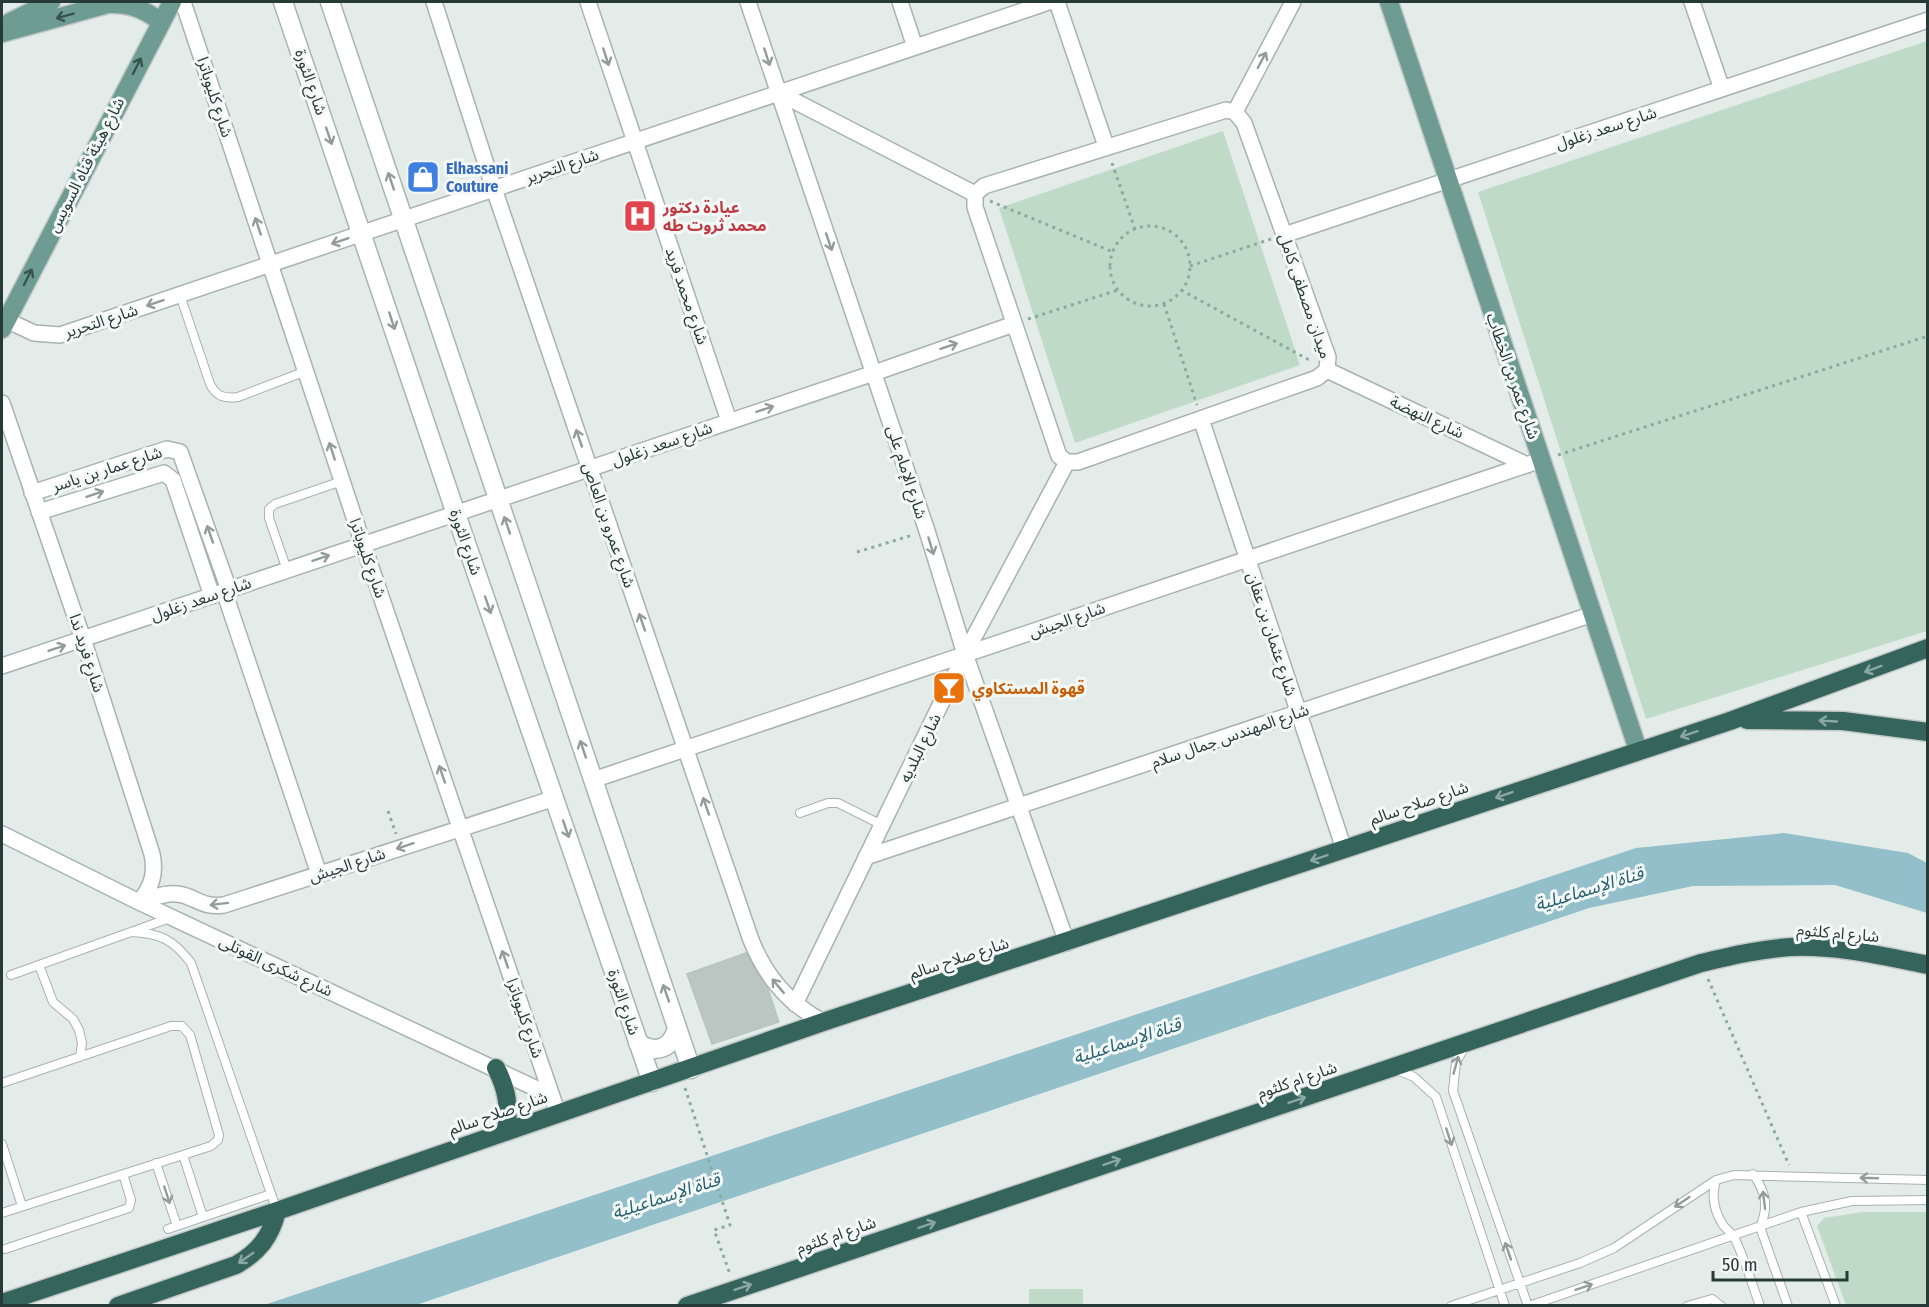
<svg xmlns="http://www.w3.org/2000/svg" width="1929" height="1307" viewBox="0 0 1929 1307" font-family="'Fira Sans Condensed','Noto Sans Arabic',sans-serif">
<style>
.green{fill:#c0dac8}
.water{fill:#93bfca}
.building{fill:#bac6c2;stroke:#b7c5c0;stroke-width:1.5}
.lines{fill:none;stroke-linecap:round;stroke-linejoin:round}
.lane-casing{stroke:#a7b3b0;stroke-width:10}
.street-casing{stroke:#a7b3b0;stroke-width:18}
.secondary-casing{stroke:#a4b6b1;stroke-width:21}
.primary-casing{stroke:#c2c8c7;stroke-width:21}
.highway-casing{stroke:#c2c8c7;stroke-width:21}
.path{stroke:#88aba2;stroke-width:3;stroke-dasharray:3 4.5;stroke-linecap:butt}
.lane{stroke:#fff;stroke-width:8}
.street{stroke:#fff;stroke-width:15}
.secondary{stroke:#fff;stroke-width:18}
.primary{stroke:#6e9c92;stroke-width:18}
.highway{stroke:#35645c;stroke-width:18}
.oneway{stroke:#38534d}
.oneway2{stroke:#929d9a}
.oneway3{stroke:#8ba7a2}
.labels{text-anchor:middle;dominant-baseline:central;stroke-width:6;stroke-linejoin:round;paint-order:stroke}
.street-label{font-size:16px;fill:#263b36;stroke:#f4f9f7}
.shop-label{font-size:16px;font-weight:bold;fill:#366cbe;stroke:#f4f9f7;text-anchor:start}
.health-label{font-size:16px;font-weight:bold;fill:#be3a42;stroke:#f4f9f7;text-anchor:start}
.food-label{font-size:16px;font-weight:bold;fill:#c56008;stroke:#f4f9f7;text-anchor:start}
.water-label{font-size:18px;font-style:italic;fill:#276170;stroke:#f4f9f7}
</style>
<rect width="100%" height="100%" fill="#e4ece9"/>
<path class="green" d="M1927,41V631L1646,719L1478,192Z
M1223,131L1300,365L1075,443L999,208Z
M1862,1212H1927V1305H1846L1817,1226L1824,1218Z
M1029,1289H1083V1305H1029Z"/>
<path class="water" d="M1784,833L1908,853L1927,863V913L1835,885L1693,886L1589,908L416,1305H264L1636,848Z"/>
<path class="building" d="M746,953L768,989L779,1022L712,1044L687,974Z"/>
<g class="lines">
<defs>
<path id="lane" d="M180,295L210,384C216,396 224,399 238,397L306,371
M287,570L269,518V509L275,504L342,481
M800,813L828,803H838L882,825
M131,932C160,933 174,940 191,963L277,1211
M39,965L53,1002L73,1019L79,1030L82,1043L80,1057
M11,975L170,918
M1465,1047L1456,1062L1453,1091L1528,1306
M1397,1070L1414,1077L1436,1097L1505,1306
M2,1083L171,1026H182L190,1035L219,1135L218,1140L211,1146L2,1213
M2,1144L22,1206
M183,1155L203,1217
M156,1163L177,1226
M1753,1174C1766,1192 1769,1207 1760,1227L1788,1306
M1716,1180C1711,1196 1714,1211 1723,1225C1727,1230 1732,1233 1735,1239C1745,1260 1752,1284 1760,1306
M1801,1212L1836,1306
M168,1229L271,1194
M5,1249L129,1208L131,1200L123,1174
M1451,1306L1580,1263L1614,1248L1716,1180L1734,1175L1928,1180
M1529,1306L1801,1212L1852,1201L1928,1200
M1687,1306L1712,1299L1721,1306"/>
<path id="street" d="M183,2L363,544L558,1114
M434,2L494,189L751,940C766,977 788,1003 823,1022
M588,2L729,421
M748,2L927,531L965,654L1067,943
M900,2L915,47
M1057,2L1106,146
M1692,2L1722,89
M779,93L975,194
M1226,110L1235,112L1244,123L1328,357L1327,370L1317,378L1078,462H1067L1059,456L975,207V194L984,186Z
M1235,112L1293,2
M1284,235L1928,20
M2,318L34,333L60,335L1049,2
M1327,370L1527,465
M2,403L83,639L152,854C156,873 152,887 139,902
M1201,419L1344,849
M32,493L167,449L180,452L229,590
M39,512L164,473L173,480L212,596
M224,591L319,874
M2,666L874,373L1014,324
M593,780L1541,460
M2,834L139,902L552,1096
M866,857L1593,614
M139,902C151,899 165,892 177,894C196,896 200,908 224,905L555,798
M795,1004L965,654L1067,462"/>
<path id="secondary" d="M283,2L456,514L652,1082
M330,2L691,1069
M638,1043C656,1055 673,1048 677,1027"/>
<path id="primary" d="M1389,2L1638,750
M10,22L51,2
M2,33L108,4C129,3 143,9 160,21
M2,329L172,2"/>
<path id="highway" d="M1747,720L1843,721L1928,732
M496,1068C507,1089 510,1107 506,1131
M2,1303L277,1211L823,1022L1730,721L1928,648
M118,1306L236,1265C259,1252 271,1236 277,1211
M687,1306L1701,963C1731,956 1760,949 1791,947C1837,945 1883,956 1928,965"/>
</defs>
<use href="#lane" class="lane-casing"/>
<use href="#street" class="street-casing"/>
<use href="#secondary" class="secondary-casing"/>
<use href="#primary" class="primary-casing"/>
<use href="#highway" class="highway-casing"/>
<path class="path" d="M1112,163L1135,229
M990,201L1113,252
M1110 266a40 40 0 1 1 80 0a40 40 0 1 1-80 0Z
M1190,266L1271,239
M1181,290L1311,361
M1164,304L1197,405
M1028,319L1118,290
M1558,455L1928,336
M857,552L913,535
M388,811L396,834
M1708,979L1789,1165
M685,1088L730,1225L714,1230L730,1274"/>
<use href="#lane" class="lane"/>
<use href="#street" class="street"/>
<use href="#secondary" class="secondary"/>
<use href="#primary" class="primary"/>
<use href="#highway" class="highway"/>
</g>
<defs><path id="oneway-shaft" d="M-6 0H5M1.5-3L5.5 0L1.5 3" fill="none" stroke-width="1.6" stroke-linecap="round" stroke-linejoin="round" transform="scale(1.5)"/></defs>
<g class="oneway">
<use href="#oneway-shaft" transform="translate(65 16) rotate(165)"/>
<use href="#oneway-shaft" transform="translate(137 66) rotate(-63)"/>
<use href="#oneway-shaft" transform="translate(28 277) rotate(-63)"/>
</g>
<g class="oneway2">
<use href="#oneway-shaft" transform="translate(606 57) rotate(72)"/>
<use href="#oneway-shaft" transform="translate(767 57) rotate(72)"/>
<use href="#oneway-shaft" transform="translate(1262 60) rotate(-62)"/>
<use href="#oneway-shaft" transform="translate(329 136) rotate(71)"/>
<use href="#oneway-shaft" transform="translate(391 181) rotate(-109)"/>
<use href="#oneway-shaft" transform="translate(258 226) rotate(-108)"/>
<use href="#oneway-shaft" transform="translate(340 241) rotate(161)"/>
<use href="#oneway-shaft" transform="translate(829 242) rotate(71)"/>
<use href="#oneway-shaft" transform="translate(155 303) rotate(161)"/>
<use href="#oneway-shaft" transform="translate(392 321) rotate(72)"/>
<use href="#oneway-shaft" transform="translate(949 346) rotate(-19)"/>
<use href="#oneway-shaft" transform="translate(765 409) rotate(-18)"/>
<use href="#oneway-shaft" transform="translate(579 438) rotate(-109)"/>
<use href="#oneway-shaft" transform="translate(332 451) rotate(-108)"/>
<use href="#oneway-shaft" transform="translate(95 494) rotate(-18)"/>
<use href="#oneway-shaft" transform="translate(507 525) rotate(-109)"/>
<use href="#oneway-shaft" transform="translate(210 534) rotate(-109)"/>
<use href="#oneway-shaft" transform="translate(931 546) rotate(73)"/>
<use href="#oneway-shaft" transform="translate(321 558) rotate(-19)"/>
<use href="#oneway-shaft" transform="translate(488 605) rotate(71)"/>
<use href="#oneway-shaft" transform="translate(642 622) rotate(-109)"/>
<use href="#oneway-shaft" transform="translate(57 648) rotate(-19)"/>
<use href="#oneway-shaft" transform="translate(583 749) rotate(-109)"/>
<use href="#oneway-shaft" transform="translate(442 774) rotate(-109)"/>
<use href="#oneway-shaft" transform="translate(706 806) rotate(-109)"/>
<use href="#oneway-shaft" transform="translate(566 829) rotate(71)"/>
<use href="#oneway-shaft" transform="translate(405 846) rotate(162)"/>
<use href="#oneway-shaft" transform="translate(219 904) rotate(173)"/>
<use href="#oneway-shaft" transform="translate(505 959) rotate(-109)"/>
<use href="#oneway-shaft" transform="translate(778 986) rotate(-130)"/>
<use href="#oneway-shaft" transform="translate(666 993) rotate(-109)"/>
<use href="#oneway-shaft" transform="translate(1456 1065) rotate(-74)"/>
<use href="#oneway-shaft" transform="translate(1449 1137) rotate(72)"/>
<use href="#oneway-shaft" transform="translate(1869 1178) rotate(-178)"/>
<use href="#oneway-shaft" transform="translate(167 1195) rotate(72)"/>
<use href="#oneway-shaft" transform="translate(1764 1200) rotate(-97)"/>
<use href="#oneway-shaft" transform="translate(1682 1202) rotate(146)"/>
<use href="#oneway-shaft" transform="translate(1508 1251) rotate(-109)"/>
<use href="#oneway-shaft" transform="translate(1584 1287) rotate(-19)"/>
</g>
<g class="oneway3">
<use href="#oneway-shaft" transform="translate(1873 669) rotate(160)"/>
<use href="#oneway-shaft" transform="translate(1828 721) rotate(-177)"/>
<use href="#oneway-shaft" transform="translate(1689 734) rotate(162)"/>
<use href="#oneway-shaft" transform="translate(1504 795) rotate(161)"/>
<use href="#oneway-shaft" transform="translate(1319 858) rotate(161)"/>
<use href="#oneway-shaft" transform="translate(1297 1100) rotate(-19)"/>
<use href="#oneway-shaft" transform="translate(1112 1162) rotate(-19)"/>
<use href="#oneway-shaft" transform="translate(927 1225) rotate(-19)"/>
<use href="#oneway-shaft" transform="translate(246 1258) rotate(145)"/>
<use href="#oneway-shaft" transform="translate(743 1287) rotate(-19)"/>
</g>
<defs>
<symbol id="shop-square" viewBox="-11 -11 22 22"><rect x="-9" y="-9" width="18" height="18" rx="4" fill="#3f7fe0" stroke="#f4f9f7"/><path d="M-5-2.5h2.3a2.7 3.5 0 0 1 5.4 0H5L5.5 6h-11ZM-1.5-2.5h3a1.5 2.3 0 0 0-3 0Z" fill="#fff"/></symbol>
<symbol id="hospital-square" viewBox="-11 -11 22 22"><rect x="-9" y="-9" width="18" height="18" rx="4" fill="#e0444e" stroke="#f4f9f7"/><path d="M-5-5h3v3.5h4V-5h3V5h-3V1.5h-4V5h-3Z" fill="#fff"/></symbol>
<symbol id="bar-square" viewBox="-11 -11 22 22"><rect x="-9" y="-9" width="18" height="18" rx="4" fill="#e8710a" stroke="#f4f9f7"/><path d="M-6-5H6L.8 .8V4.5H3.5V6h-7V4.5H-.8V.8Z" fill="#fff"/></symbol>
</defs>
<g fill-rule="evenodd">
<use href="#shop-square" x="404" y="158" width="38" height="38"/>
<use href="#hospital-square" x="621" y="197" width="38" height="38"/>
<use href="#bar-square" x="930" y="669" width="38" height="38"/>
</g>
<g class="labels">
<g class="street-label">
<text transform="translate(311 82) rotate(71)">شارع الثورة</text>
<text transform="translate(215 97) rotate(72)">شارع كليوباترا</text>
<text transform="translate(1606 128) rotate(-18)">شارع سعد زغلول</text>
<text transform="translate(86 165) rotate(-63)">شارع هيئة قناه السويس</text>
<text transform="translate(562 166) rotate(-19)">شارع التحرير</text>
<text transform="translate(687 296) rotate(71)">شارع محمد فريد</text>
<text transform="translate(1305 296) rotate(71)">ميدان مصطفى كامل</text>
<text transform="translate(101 321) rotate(-18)">شارع التحرير</text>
<text transform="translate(1513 376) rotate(71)">شارع عمر بن الخطاب</text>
<text transform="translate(1427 417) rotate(25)">شارع النهضة</text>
<text transform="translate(662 444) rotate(-19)">شارع سعد زغلول</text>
<text transform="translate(107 469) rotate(-18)">شارع عمار بن ياسر</text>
<text transform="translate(907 472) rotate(72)">شارع الإمام على</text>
<text transform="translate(609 525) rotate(71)">شارع عمرو بن العاص</text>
<text transform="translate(466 542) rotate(71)">شارع الثورة</text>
<text transform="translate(368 558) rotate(71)">شارع كليوباترا</text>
<text transform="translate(201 599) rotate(-19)">شارع سعد زغلول</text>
<text transform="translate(1067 620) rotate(-19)">شارع الجيش</text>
<text transform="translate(1272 634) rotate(72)">شارع عثمان بن عفان</text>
<text transform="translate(87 653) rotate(72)">شارع فريد ندا</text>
<text transform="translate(1230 736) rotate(-19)">شارع المهندس جمال سلام</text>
<text transform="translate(920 748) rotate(-64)">شارع البلديه</text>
<text transform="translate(1419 803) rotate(-19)">شارع صلاح سالم</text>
<text transform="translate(347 865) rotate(-18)">شارع الجيش</text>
<text transform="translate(1838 933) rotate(5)">شارع ام كلثوم</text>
<text transform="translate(959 958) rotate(-18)">شارع صلاح سالم</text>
<text transform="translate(276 966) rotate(25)">شارع شكرى القوتلى</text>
<text transform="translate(624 1002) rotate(71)">شارع الثورة</text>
<text transform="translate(525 1018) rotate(71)">شارع كليوباترا</text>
<text transform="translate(1297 1080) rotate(-19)">شارع ام كلثوم</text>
<text transform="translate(498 1113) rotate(-19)">شارع صلاح سالم</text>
<text transform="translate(836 1235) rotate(-19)">شارع ام كلثوم</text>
</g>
<g class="shop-label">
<text x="446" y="168">Elhassani<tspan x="446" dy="18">Couture</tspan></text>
</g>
<g class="health-label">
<text x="663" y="207">عيادة دكتور<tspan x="663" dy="18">محمد ثروت طه</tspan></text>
</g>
<g class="food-label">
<text x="972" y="688">قهوة المستكاوي</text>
</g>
<g class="water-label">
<text transform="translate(1589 889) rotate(-17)">قناة الإسماعيلية</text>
<text transform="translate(1127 1041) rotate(-18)">قناة الإسماعيلية</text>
<text transform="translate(666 1196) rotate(-18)">قناة الإسماعيلية</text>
</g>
</g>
<rect width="1929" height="1307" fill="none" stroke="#263b36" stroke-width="6"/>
<path d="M1713 1271v9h134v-9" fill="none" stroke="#263b36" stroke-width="3"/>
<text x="1722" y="1271" font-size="18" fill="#263b36" stroke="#f4f9f7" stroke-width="4.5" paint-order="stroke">50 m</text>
</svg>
